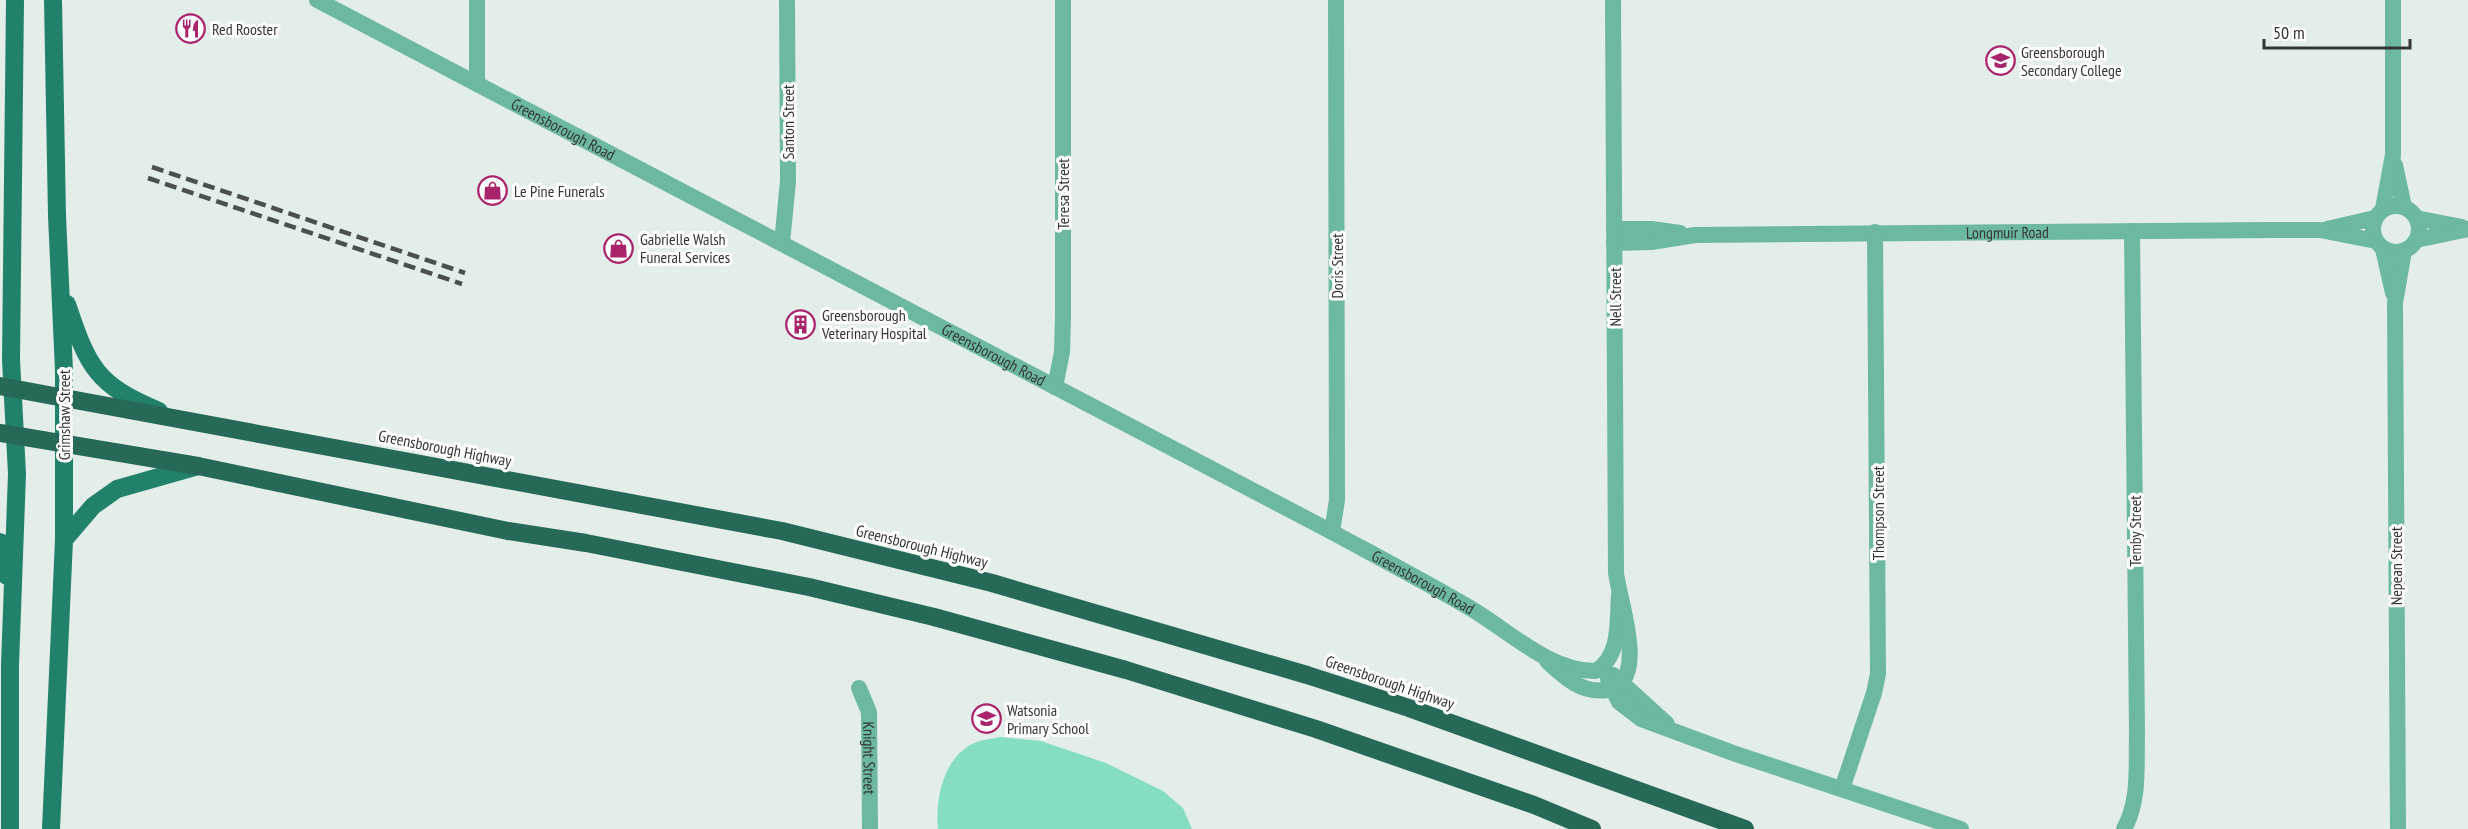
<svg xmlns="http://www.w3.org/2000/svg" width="2468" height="829" viewBox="0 0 2468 829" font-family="'PT Sans Narrow',sans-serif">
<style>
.green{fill:#85ddc3}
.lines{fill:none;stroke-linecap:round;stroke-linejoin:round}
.street{stroke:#6db8a2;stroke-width:16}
.primary{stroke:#21816b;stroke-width:18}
.highway{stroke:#266958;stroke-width:18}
.rail{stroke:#4b504e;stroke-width:4.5;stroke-dasharray:12 6;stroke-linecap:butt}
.labels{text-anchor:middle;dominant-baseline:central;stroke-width:6;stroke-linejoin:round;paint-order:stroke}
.poi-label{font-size:16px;fill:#323634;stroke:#fff;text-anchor:start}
.street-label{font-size:16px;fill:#323634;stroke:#fff}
</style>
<rect width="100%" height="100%" fill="#e3ede9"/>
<path class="green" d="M1000,737L1041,741L1106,763L1163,791L1183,808L1192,829H938C935,800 943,759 972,744C980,740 991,739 1000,737Z"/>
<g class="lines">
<g class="street">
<path id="s1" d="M317,0L1332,532C1378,557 1424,581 1470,608C1508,630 1550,672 1596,671C1621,656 1617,621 1619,595"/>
<path d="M477,84V0"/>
<path d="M2395,165L2404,207"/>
<circle cx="2396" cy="229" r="23"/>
<path d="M2383,209L2393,155V0"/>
<path d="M2416,218L2462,227"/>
<path d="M1614,229H1651L1680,233"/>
<path d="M2327,229L2375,218"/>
<path d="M2416,240L2468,229"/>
<path d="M782,243L788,181L787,0"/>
<path id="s2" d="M1614,243L1651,242L1695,235L2274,230H2320L2376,241"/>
<path d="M2383,249L2393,293"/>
<path d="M1055,387L1062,352L1063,318V0"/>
<path d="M1332,532L1337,500L1336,0"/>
<path d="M1547,661C1564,677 1582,694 1607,690C1651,682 1618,599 1616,572L1613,0"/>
<path d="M1613,675L1667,724"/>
<path d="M1608,679L1619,702L1641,719L1733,753L1961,829"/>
<path id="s3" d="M859,688L869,712L870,829"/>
<path d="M1842,789L1874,693L1878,674L1875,232"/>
<path d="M2124,829C2140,800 2136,766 2137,734L2132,231"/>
<path d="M2398,829L2395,303L2404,251"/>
</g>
<path class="primary" d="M67,304C88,367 96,385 159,411
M64,540L93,506L117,489L198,466
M0,542L7,576
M10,829V665L17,474L11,360L15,0
M51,829L64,540V371L57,216L53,0"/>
<path class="highway" d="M0,386L782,531L992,583L1307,675L1409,708L1745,829
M0,433L198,466L508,531L586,543L809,587L934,617L1126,670L1316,729L1534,805L1592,829"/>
<path class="rail" d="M152,167L465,273
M148,178L462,284"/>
</g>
<defs>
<symbol id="restaurant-ring" viewBox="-11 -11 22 22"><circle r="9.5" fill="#fff" stroke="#aa246c" stroke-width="1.5"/><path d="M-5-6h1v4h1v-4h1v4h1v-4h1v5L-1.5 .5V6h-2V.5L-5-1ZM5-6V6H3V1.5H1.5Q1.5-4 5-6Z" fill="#aa246c"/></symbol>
<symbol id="school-ring" viewBox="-11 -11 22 22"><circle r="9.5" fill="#fff" stroke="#aa246c" stroke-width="1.5"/><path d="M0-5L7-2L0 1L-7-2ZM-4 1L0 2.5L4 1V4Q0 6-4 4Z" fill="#aa246c"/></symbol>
<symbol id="shop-ring" viewBox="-11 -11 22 22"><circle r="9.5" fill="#fff" stroke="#aa246c" stroke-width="1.5"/><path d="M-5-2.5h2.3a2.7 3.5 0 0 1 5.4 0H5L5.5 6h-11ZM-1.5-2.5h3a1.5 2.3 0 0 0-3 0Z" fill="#aa246c"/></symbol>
<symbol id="building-ring" viewBox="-11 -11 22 22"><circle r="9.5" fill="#fff" stroke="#aa246c" stroke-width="1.5"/><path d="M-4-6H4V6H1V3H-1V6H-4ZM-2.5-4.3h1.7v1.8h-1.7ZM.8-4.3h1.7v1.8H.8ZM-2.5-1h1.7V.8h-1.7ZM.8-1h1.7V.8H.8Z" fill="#aa246c"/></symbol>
</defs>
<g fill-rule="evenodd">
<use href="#restaurant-ring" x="174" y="12" width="33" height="33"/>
<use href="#school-ring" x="1984" y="44" width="33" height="33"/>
<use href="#shop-ring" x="476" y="174" width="33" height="33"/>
<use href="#shop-ring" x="602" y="232" width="33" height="33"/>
<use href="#building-ring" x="784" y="308" width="33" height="33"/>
<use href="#school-ring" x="970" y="702" width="33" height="33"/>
</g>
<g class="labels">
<g class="poi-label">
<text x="212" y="29">Red Rooster</text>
<text x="2021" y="52">Greensborough<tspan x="2021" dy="18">Secondary College</tspan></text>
<text x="514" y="191">Le Pine Funerals</text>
<text x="640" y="239">Gabrielle Walsh<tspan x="640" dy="18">Funeral Services</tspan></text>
<text x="822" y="315">Greensborough<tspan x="822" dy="18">Veterinary Hospital</tspan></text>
<text x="1007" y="710">Watsonia<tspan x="1007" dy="18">Primary School</tspan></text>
</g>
<g class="street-label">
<text transform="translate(788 122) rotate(-90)">Santon Street</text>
<text stroke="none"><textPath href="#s1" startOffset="278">Greensborough Road</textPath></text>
<text transform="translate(1063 194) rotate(-90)">Teresa Street</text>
<text stroke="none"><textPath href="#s2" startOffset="394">Longmuir Road</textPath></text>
<text transform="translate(1337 266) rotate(-90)">Doris Street</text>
<text transform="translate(1615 297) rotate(-90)">Nell Street</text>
<text stroke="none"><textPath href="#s1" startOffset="764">Greensborough Road</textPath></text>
<text transform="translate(64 415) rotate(-90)">Grimshaw Street</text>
<text transform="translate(445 448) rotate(11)">Greensborough Highway</text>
<text transform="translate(1878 513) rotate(-90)">Thompson Street</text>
<text transform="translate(2135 531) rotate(-90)">Temby Street</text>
<text transform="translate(922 546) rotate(14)">Greensborough Highway</text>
<text transform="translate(2396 566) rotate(-90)">Nepean Street</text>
<text stroke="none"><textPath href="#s1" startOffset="1250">Greensborough Road</textPath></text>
<text transform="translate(1390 682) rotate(19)">Greensborough Highway</text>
<text stroke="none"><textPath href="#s3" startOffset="72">Knight Street</textPath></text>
</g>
</g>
<path d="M2264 39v9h146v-9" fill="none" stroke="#323634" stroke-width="3"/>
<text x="2273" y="39" font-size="18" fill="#323634" stroke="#ffffff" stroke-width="4.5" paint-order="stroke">50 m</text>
</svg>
